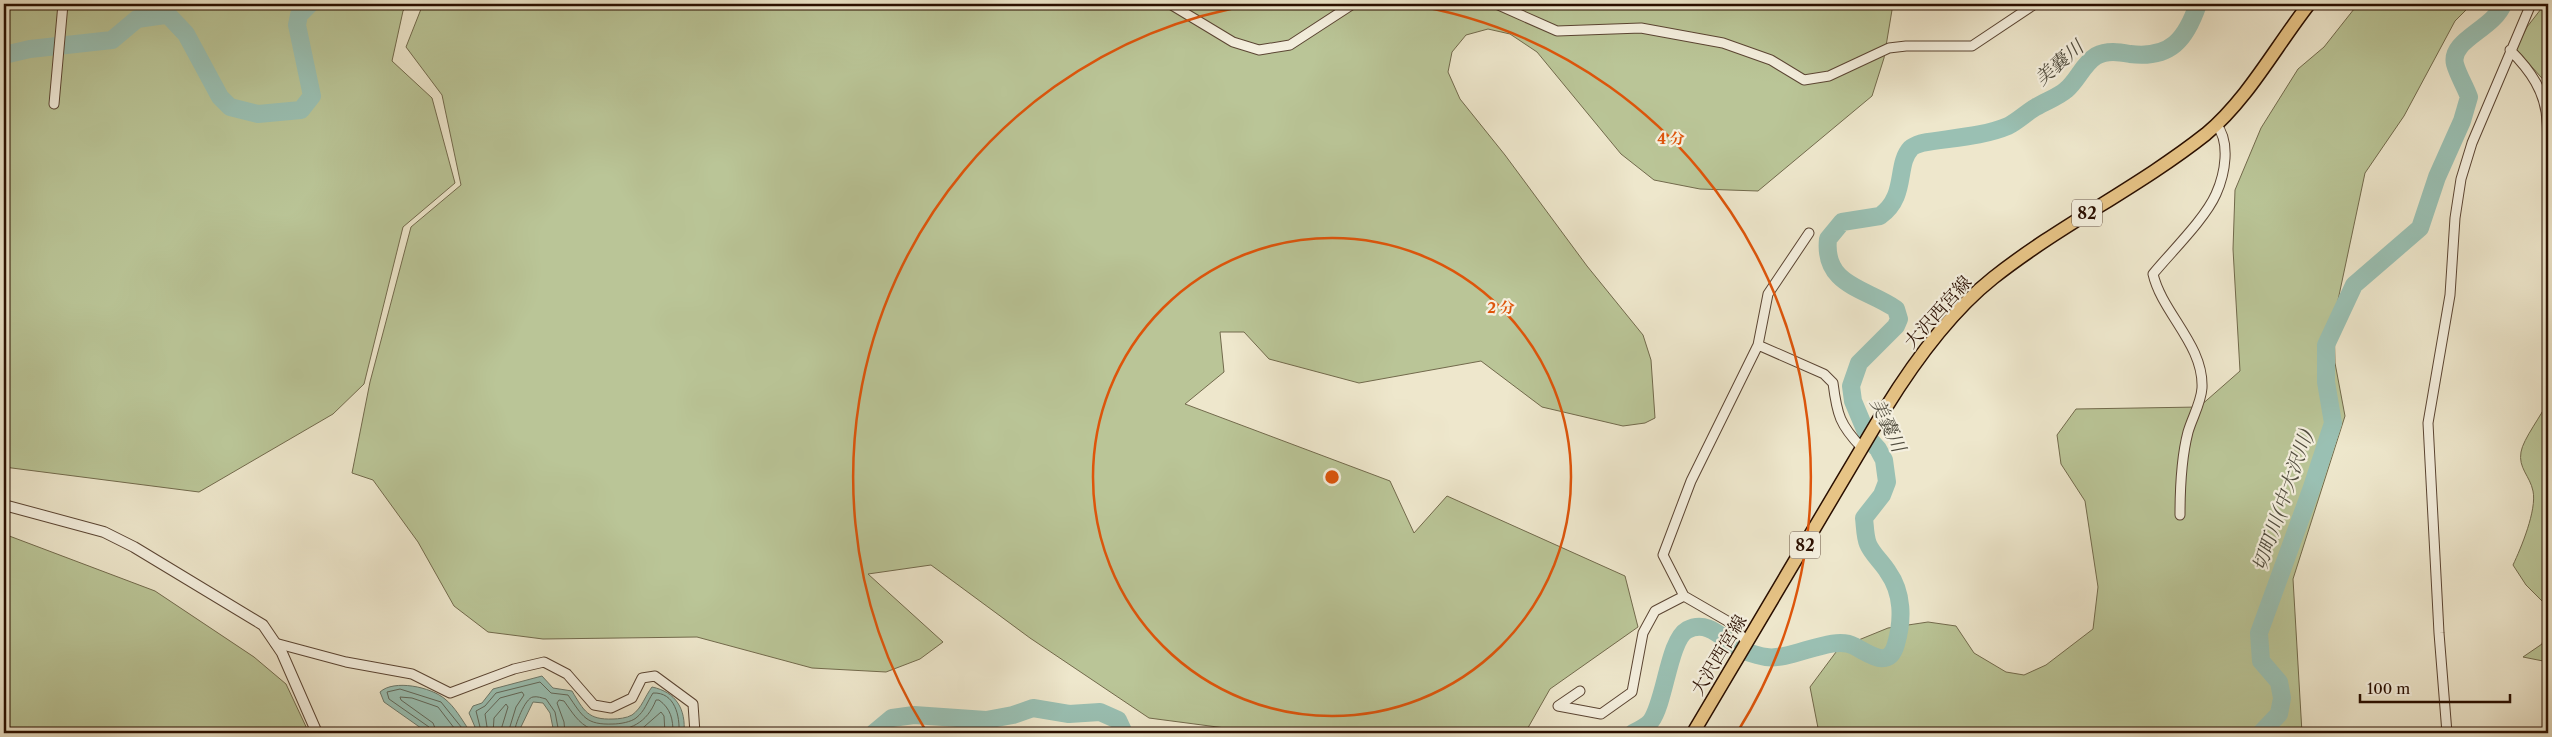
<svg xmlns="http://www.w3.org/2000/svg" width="2552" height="737" viewBox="0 0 2552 737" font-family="'Libre Caslon Text','Noto Serif JP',serif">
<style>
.green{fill:#bac597;stroke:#726a4c}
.water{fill:#9ac0b3;stroke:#6d796b}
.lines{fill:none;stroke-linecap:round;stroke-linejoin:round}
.shore{stroke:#62685a;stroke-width:1}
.river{stroke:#9ac0b3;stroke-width:18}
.minor-casing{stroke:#5b4533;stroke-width:11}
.tertiary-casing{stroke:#5b4533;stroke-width:12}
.primary-casing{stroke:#2a0f00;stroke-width:15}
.minor{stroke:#f4efde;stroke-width:9}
.tertiary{stroke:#f4efde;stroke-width:10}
.primary{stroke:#e7c486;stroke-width:12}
.ring{fill:none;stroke:#de550b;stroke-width:2.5}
.labels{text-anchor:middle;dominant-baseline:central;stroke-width:4.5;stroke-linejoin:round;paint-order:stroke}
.shield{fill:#f4efde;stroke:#675243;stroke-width:1}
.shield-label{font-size:16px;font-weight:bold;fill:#2a0f00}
.street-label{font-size:18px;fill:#2a0f00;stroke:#f4efde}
.water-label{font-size:19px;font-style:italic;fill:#514d3f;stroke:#f4efde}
.centre{fill:#de550b;stroke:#f4efde;stroke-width:2.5}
.ring-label{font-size:15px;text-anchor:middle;font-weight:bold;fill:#de550b;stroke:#f4efde;stroke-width:4.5;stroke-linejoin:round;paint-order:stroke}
</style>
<rect width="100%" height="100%" fill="#eee7cc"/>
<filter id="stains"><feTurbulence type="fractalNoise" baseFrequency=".004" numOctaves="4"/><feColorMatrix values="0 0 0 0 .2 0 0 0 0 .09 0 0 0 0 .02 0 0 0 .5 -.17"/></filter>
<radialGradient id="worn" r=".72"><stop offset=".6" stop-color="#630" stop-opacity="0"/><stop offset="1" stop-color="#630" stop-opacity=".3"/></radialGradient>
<path class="green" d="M4,4H409L403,11L392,61L432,98L455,183L403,227L364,384L333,414L199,492L4,467Z
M423,4H1893L1884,58L1872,96L1758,191L1700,189L1654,180L1621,154L1537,52L1510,34L1488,29L1466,35L1452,52L1448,72L1460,99L1505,155L1587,266L1643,335L1651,360L1655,418L1645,423L1623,426L1542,407L1481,361L1359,383L1269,359L1244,332H1220L1224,372L1185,404L1390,481L1414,533L1447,496L1625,576L1638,627L1550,689L1525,733H1263L1149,718L1030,638L931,565L868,574L943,642L920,659L886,672L812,668L697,637L543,639L488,632L454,606L418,542L373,480L352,473L370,382L411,227L461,185L442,95L406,47Z
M2358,4H2472L2455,21L2404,116L2365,173L2334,319L2335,363L2345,416L2293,579L2302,733H1819L1810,687L1839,648L1888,628L1928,622L1956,626L1974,653L2006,672L2024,675L2046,665L2093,629L2098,587L2085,501L2061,464L2057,435L2076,409L2199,407L2240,371L2233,249L2235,190L2261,128L2298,69L2324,47Z
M2548,8V85L2516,49L2527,27L2541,9Z
M2548,401V607L2526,585L2513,565C2521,548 2537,510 2533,491C2530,476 2518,468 2521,452C2523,439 2542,415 2548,401Z
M4,534L155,591L254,657L286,684L309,733H4Z
M2548,619V662L2523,657L2542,644Z"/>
<path class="water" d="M542,676L553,688L572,691C584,711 588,720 613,719C618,719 627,718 632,715C642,708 645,696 652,687C676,692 686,709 684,733H554L550,713L543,703L533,702L518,733H428L384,702L380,692C394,679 431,687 445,699C455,707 462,720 469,730L475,727L469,713L473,706L482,703L493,689Z"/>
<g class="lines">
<path class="shore" d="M431,733L429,727L389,699L387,692L400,689L441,702L466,733
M437,733L433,723L401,700L400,697L412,698L438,707L458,733
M474,733L480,727L476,711L485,706L496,693L540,682L551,693L568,695C583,717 586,725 613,724C620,724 631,722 636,718C645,711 647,702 653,693C675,692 680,716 679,733
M484,733L487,727L485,714L500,698L522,692L524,695L516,707L508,733
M493,733L494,718L506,704L508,707L500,733
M514,733C515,725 525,698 533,697C537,696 542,698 546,699L555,712L559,733
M565,733L564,722L557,703L559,700L564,701C572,712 578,723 591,729C596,732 601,731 606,731C630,731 647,723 656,700H659C671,709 673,719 673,733
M637,733L661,712L664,716L665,733"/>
<path class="river" d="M4,55L30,49L112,40L137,19L165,15L170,17L186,34L220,97L230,107L258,114L301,110L312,96L297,25L299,15L310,4
M874,733L892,718L914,715L986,720L1013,715L1033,708L1069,714L1100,712L1118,720L1124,733
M1633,733C1639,730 1647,726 1651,721C1665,702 1669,640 1687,630C1710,618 1725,643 1744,651C1750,653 1759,656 1766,657C1791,661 1833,634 1854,646C1870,654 1889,670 1896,644C1903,620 1903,593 1888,572C1882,562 1872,554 1868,544C1865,537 1865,526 1864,518L1882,495L1887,482L1884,460L1878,449L1869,439L1853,401L1851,386L1859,363L1896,326L1899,319L1896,309C1866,288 1823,286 1828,239L1842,222L1880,216C1908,196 1895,165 1911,148C1913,146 1919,144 1922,143C1949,138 1982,137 2008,126C2018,121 2027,112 2036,107C2046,101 2058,97 2066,90C2078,80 2083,64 2096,56C2107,50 2119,52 2130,54C2171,59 2186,39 2198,4
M2261,733L2279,714L2282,698L2279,682L2261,661L2259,633L2311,490L2333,423L2326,382V345L2354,285L2420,228L2437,177L2462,121L2469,97C2465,86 2458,75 2455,64C2449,40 2494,29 2503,4"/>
<defs>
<path id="minor" d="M1170,4L1233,42L1259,50L1290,45L1353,4
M1496,4L1557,31L1641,28L1723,43L1771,60L1804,80L1829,76L1889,48L1906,46H1972L2035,4
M2510,50C2530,70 2546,92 2547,122C2548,132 2547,140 2548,150
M54,104L63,4
M1758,345L1824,374L1833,383C1837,415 1840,425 1862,448
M2180,515C2180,487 2181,459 2188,432C2192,418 2201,403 2202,388C2204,345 2162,313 2153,274C2171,252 2205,219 2216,194C2225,174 2231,142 2216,124
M1747,642L1729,622L1684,596L1663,555L1691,481L1758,345L1768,294L1809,233
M275,643L346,662L412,674L450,693L514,669L544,662L567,674L594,705L611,708L632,698L642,678L655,676L693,704L695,733
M1580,691L1558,706L1601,714L1632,692L1643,633L1655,611L1684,596
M2447,733L2439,633L2428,423L2450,295L2455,218L2461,179L2472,143L2531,4"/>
<path id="tertiary" d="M4,505L104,532L134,547L263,625L282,653L317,733"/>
<path id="primary" d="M1693,733L1885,409C1914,362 1949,313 1993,278C2060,225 2139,187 2206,134C2248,99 2276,46 2309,4"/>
</defs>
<use href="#minor" class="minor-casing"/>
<use href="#tertiary" class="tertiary-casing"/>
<use href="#primary" class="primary-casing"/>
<use href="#minor" class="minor"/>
<use href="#tertiary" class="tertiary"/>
<use href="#primary" class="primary"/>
</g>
<g class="ring">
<circle cx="1332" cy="477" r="239"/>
<path d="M926 731A479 479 0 0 1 1257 4M1407 4A479 479 0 0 1 1738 731"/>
</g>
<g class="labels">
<g class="shield">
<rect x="2072" y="199.5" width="30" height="27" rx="4"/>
<rect x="1790" y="531.5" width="30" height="27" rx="4"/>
</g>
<g class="shield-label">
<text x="2087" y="213">82</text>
<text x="1805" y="545">82</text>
</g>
<g class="street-label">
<text transform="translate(1938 312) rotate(-48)">大沢西宮線</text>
<text transform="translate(1719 655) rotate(-59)">大沢西宮線</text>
</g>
<g class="water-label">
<text transform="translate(2059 63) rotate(-41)">美嚢川</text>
<text transform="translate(1888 425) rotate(65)">美嚢川</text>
<text transform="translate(2283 500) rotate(-71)">切町川(中大沢川)</text>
</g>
</g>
<circle cx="1332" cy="477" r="8" class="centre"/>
<g class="ring-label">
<text x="1671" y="144">4 分</text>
<text x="1501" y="313">2 分</text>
</g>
<rect width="2552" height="737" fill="none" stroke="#eee7cc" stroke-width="20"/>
<rect x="5" y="5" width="2542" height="727" fill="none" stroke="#2a0f00" stroke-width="2.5"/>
<rect x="10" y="10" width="2532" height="717" fill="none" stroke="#2a0f00"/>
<path d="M2360 694v8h150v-8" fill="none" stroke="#2a0f00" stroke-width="2.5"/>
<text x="2367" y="694" font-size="15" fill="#2a0f00" stroke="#f4efde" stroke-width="4" paint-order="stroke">100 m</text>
<rect width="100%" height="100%" filter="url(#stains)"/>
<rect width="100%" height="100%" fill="url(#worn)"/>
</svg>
